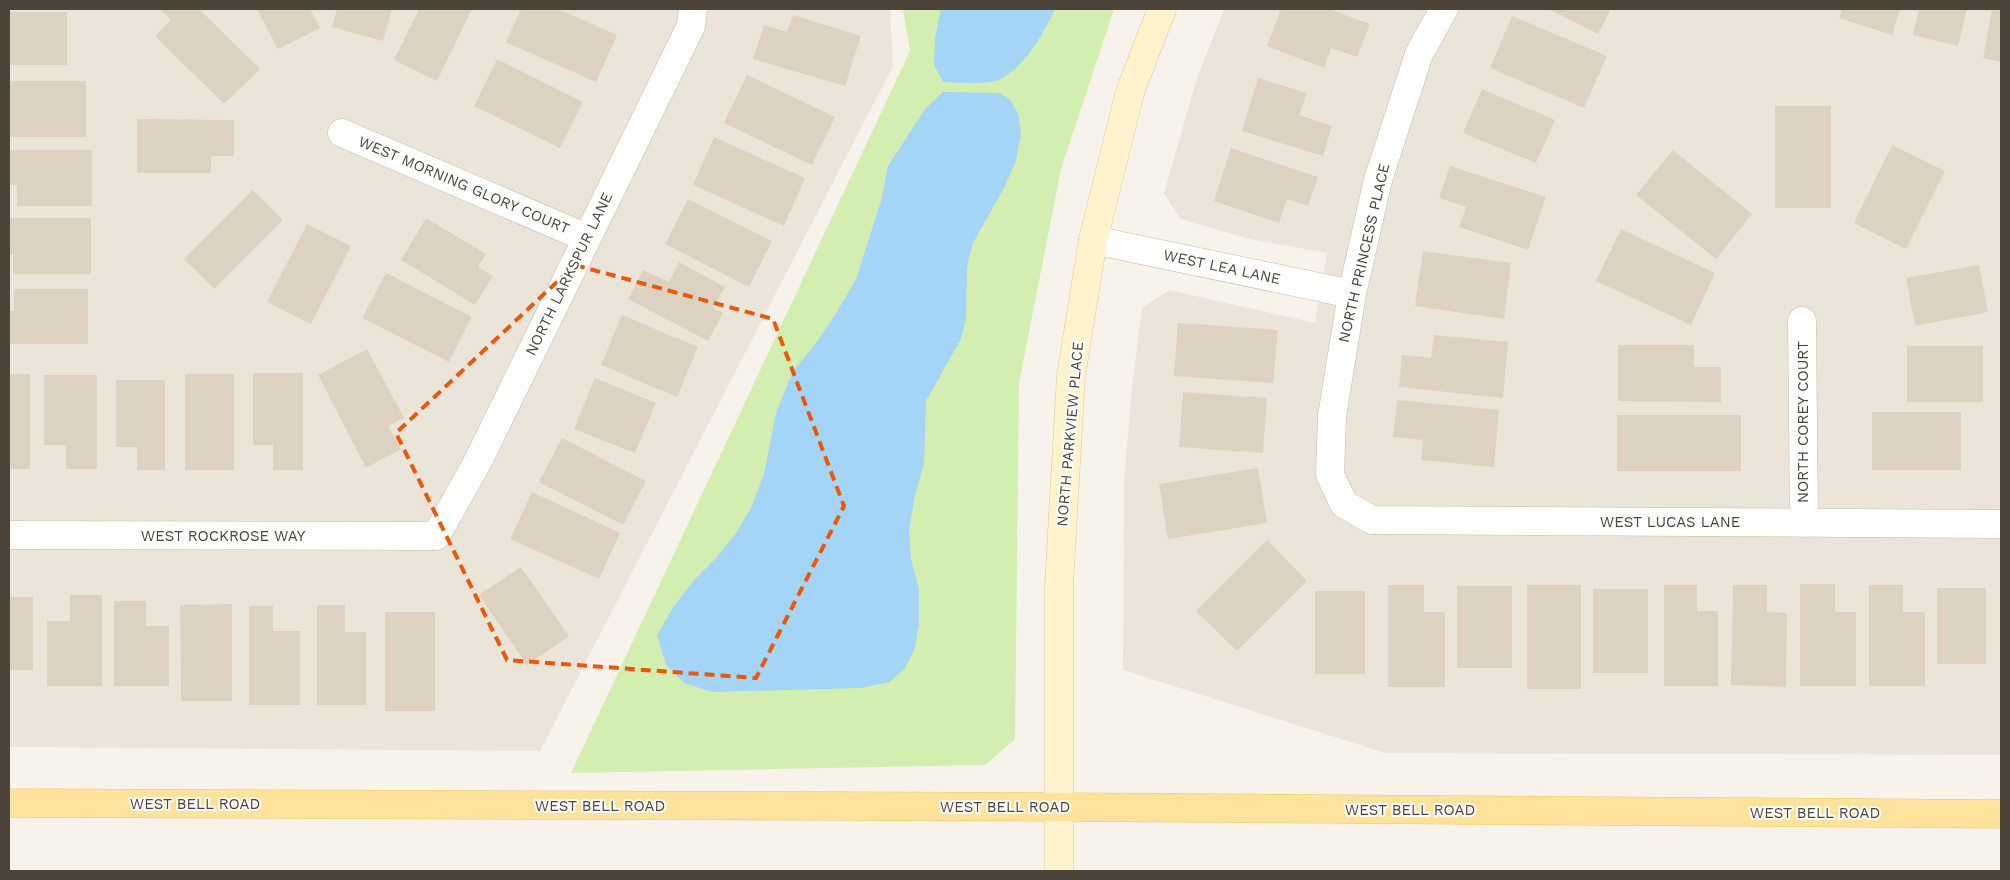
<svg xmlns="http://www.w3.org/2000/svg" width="2010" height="880" viewBox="0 0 2010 880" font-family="'Work Sans',sans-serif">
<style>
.residential{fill:#ebe5d9}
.green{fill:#d3eeb1}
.water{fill:#a4d5f7}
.building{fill:#ddd2c2}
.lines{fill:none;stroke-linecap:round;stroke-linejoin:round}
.street-casing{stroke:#c4bbac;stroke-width:29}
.secondary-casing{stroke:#dbc897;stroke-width:29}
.primary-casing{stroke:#efc461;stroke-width:29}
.street{stroke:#fff;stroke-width:28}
.secondary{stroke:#fff3cd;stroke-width:28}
.primary{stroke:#ffe39c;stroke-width:28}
.marked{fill:none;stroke:#e8590c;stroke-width:4;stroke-dasharray:10 6;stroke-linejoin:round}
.labels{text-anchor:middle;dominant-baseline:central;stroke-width:4;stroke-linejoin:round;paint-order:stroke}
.street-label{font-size:15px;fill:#4c4438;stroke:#fff}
</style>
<rect width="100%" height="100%" fill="#f7f3eb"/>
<path class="residential" d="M9,9H890L893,66L540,751L9,747Z
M1224,9H2001V755L1385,753L1123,670L1124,481L1132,386L1142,308L1169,290L1315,323L1327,253L1249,239L1180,219L1164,193L1196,81Z"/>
<path class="green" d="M903,9H1114L1061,169L1019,383L1015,739L985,765L571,773L910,51Z"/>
<path class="water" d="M941,9H1055C1043,34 1027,64 1001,79C990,85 957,83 943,82L934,65L935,38Z
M943,92L1000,93L1010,100L1018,113L1021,133L1016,161L1003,190L973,243L967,267L966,320L961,339L926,401L924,464L915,495L909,530L911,559L919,589V624L915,648L905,668L890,682L861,688L712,692L684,683L666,665L657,635L674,606L694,580L717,557L736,533L751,508L764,474L776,413L793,371L814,346L835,315L856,279L881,201L888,166L925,109Z"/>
<path class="building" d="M160,9H199L260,69L224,104L155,36L171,20Z
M257,9H310L320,28L278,49Z
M337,9H392L383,41L332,27Z
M419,9H472L437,81L394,60Z
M521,9H558L617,35L596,82L506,42Z
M1281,9H1329L1370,24L1357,57L1331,48L1324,68L1267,46Z
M1549,9H1611L1598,34Z
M1842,9H1900L1892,35L1839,18Z
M1919,9H1967L1958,46L1913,35Z
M1992,9H2001V62L1983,58Z
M9,12H67V65H9Z
M793,15L861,36L845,86L753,59L764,25L787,32Z
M1512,16L1607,56L1584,108L1490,68Z
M497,59L583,102L560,148L474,106Z
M747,75L835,117L812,165L724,123Z
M1258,78L1307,93L1299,115L1332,126L1323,156L1242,131Z
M9,81H86V137H9Z
M1482,89L1555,120L1536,163L1463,133Z
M1775,106H1831V208H1775Z
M137,119L234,120V156H211V173H137Z
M714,137L805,178L784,226L693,185Z
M1892,145L1945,171L1906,249L1854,223Z
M1231,148L1318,177L1308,206L1287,199L1279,223L1214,201Z
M9,150H92V206H17V185H9Z
M1673,150L1752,214L1716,259L1636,195Z
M1450,166L1546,197L1528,250L1459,227L1466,207L1439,198Z
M253,190L283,220L214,289L184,259Z
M688,199L772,241L749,287L665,244Z
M9,218H91V274H13V255H9Z
M426,218L486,254L478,267L493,276L475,305L401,260Z
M307,224L351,246L311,324L267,302Z
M1621,229L1715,273L1691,325L1596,281Z
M1423,251L1511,263L1504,319L1415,306Z
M679,262L725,287L713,308L723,313L708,341L628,299L643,270L669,282Z
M1979,265L1988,312L1915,326L1906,278Z
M386,273L472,317L449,362L362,318Z
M14,289H88V344H9V311H14Z
M622,315L698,347L677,397L601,365Z
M1178,323L1278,330L1273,383L1174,376Z
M1434,335L1508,342L1503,398L1399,387L1402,355L1431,358Z
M1618,345H1694V367H1721V402L1618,401Z
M1907,346H1983V402H1907Z
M367,349L404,418L388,426L401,449L366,468L318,375Z
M253,373H303V470H273V445H253Z
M9,374H30V469H9Z
M185,374H234V470H185Z
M44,375H97V469H66V445H44Z
M595,378L656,403L635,453L574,429Z
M116,380H165V470H137V447H116Z
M1183,392L1267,398L1263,453L1179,447Z
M1397,400L1499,410L1494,467L1421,460L1423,440L1393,437Z
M1872,412H1961V470H1872Z
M1617,415H1741V471H1617Z
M562,438L646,481L623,525L539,482Z
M1258,468L1267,523L1168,539L1159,484Z
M532,492L620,533L599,579L510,539Z
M1267,540L1307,581L1237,651L1196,611Z
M521,567L569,636L527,665L479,595Z
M1800,584H1835V612H1856V686H1800Z
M1388,585H1424V612H1445V687H1388Z
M1527,585H1581V689H1527Z
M1664,585H1697V611H1718V686H1664Z
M1733,585H1767V612L1787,613L1786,687L1731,685Z
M1869,585H1903V612H1925V686H1869Z
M1457,586H1512V668H1457Z
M1937,588H1986V664H1937Z
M1593,589H1648V673H1593Z
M1315,591H1365V674H1315Z
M70,595H102V686H47V621H70Z
M9,597H33V670H9Z
M114,601H146V626H169V686H114Z
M232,604V701H181L180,605Z
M317,605H345V632H366V705H317Z
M249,606H273V631H300V705H249Z
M385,612H435V711H385Z"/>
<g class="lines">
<defs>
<path id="street" d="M1444,9L1419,54L1378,180L1352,294L1332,416L1330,475L1344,504L1372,520L2001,524
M342,133L587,238
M1093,240L1352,294
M1802,321L1804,523
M9,535L436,536L478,461L691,26L693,9"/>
<path id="secondary" d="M1059,871V585L1071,376L1093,240L1130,92L1162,9"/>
<path id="primary" d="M9,803L1060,807L2001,814"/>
</defs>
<use href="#street" class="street-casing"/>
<use href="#secondary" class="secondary-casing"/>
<use href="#primary" class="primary-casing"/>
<use href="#street" class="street"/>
<use href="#secondary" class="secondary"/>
<use href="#primary" class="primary"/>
</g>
<path class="marked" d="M575,265L773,319L844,506L756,678L507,660L396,433Z"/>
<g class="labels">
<g class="street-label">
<text transform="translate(464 185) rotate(23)">WEST MORNING GLORY COURT</text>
<text transform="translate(1364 253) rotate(-77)">NORTH PRINCESS PLACE</text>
<text transform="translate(1222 267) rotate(12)">WEST LEA LANE</text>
<text transform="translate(569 274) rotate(-64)">NORTH LARKSPUR LANE</text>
<text transform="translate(1803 422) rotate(-90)">NORTH COREY COURT</text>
<text transform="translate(1070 434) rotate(-85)">NORTH PARKVIEW PLACE</text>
<text x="1670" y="522">WEST LUCAS LANE</text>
<text x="223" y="536">WEST ROCKROSE WAY</text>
<text x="195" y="804">WEST BELL ROAD</text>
<text x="600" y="806">WEST BELL ROAD</text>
<text x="1005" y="807">WEST BELL ROAD</text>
<text x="1410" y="810">WEST BELL ROAD</text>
<text x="1815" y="813">WEST BELL ROAD</text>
</g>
</g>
<rect width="2010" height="880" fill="none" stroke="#4c4438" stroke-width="20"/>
</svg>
